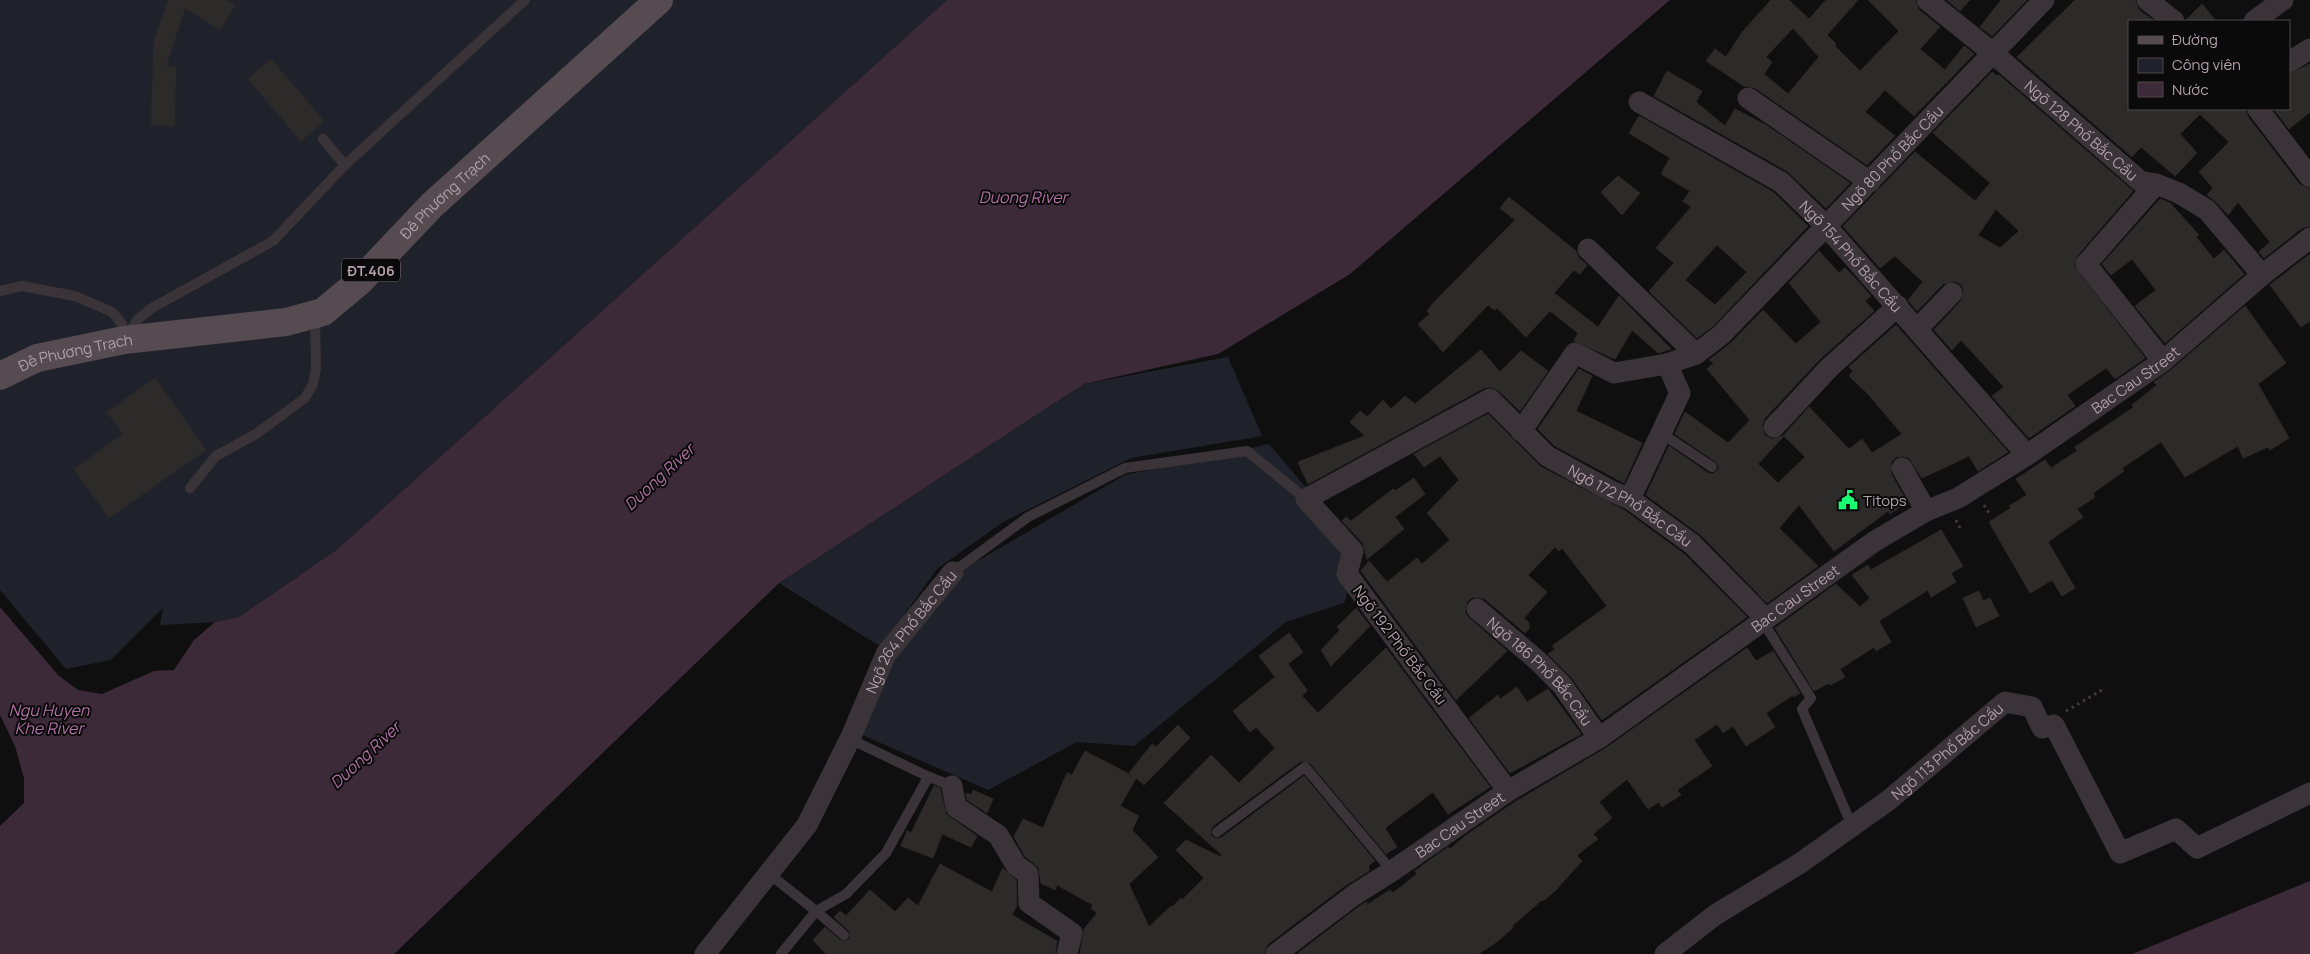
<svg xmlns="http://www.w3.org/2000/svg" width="2310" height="954" viewBox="0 0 2310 954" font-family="Manrope,sans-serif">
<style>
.green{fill:#20222b}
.water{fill:#3c2a39}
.building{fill:#2d2a2a;stroke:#2c282a;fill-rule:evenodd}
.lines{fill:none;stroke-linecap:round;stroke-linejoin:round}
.path{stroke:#41393e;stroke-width:3;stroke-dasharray:2.5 4;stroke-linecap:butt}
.lane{stroke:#3a3337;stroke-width:10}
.street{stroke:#3a3337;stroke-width:21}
.primary{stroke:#554b50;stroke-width:28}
.labels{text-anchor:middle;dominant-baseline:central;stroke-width:4;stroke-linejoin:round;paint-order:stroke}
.shield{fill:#0b0a0a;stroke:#80727a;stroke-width:1}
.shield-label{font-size:14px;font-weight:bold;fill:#b29faa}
.street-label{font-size:15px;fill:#b29faa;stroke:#0b0a0a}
.poi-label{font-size:15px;fill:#b29faa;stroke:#0b0a0a;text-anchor:start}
.water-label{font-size:16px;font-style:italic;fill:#b172a5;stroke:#0b0a0a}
</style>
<rect width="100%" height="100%" fill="#100f0f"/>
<path class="green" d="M0,0H947L339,548L239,617L215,622L160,625L163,608L111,660L66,669L0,590Z
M1228,357L1262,436L1131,458L1003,522L937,569L881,647L779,583L1084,384Z
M1269,444L1362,553L1344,603L1286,622L1134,746L1077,742L988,790L860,734L889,659L957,573L1125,475Z"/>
<path class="water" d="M947,0H1670L1350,274L1218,354L1084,384L779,583L394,954H0V826L24,803V778L15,746L0,715V607L58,675L78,690L102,694L154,671L174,670L194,640L215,622L239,617L339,548Z
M2310,881V954H2132L2147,948Z"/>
<path class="building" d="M168,0H226L235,6L220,30L185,8L166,66L176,67L174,126L151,125L154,41Z
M1771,0H1789L1809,19L1826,0H1858L1827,35L1836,44L1834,45L1860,71L1899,31L1868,0H1915L1919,10L1940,27L1920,49L1945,70L1964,46L1974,54L1914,116L1885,90L1865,112L1895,136L1867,165L1755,88L1744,86L1706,61L1715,49L1726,57L1743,31ZM1793,28L1819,57L1788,94L1764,74L1772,62L1766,57Z
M1947,0H1970L1960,11Z
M2001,0H2027L1992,36L1980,27Z
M2075,0H2135L2139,10L2154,21H2129V109H2246L2248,117L2300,185L2310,189V226L2302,228L2264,258L2259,252L2270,242L2238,202L2228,215L2216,202L2207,195L2213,188L2199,172L2229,142L2200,114L2180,134L2197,153L2175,176L2141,147L2132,157L2017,57Z
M2202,4L2216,21H2186V20Z
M271,59L324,121L301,141L248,79Z
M2310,64V112L2289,129L2274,109H2289V74Z
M1667,71L1702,91L1696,102L1725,126L1735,109L1766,125L1850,183L1826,208L1787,171L1654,96Z
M1992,72L1997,76L1999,75L2133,191L2077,256L2074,266L2145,358L2115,379L2106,368L2067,395L2075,406L2029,438L1992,396L2004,387L1961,340L1952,350L1934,330L1961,301L1964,290L1961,284L1955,281L1943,284L1917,311L1908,300L1923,282L1895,256L1880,268L1843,226L1915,152L1975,201L1990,183L1933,133ZM1996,209L2019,231L2000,248L1978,235Z
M1639,116L1773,192L1808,226L1713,326L1697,338L1649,291L1674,263L1656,248L1691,207L1683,201L1690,191L1661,174L1670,158L1629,133ZM1717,245L1747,272L1715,305L1685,280Z
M1618,176L1640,193L1622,215L1601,192Z
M1509,197L1576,251L1579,258L1587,265L1580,274L1574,270L1554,293L1598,327L1619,296L1671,349L1658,353L1632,330L1615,359L1574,341L1578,333L1550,311L1526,337L1497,308L1494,310L1488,305L1443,352L1418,324L1430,314L1427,311L1436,300L1515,220L1500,208Z
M2160,199L2170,203L2199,235L2196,237L2214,259L2224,250L2244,274L2165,343L2135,306L2156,290L2132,259L2111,275L2102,264Z
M1819,251L1839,273L1845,268L1854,277L1871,296L1865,301L1874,311L1820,359L1765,418L1762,425L1765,436L1772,439L1783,436L1809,407L1849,449L1862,439L1872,453L1902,434L1868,394L1849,376L1853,371L1849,367L1896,325L2008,452L1978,471L1969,456L1922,478L1909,458L1903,456L1896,457L1891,462V474L1907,502L1890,514L1888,511L1834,551L1799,505L1779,528L1818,566L1767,603L1701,535L1646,495L1669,446L1708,473L1712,474L1717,471L1719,467L1716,462L1675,434L1685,412L1728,443L1750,420L1707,369L1714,363L1709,360L1730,344L1763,310L1796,344L1821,322L1789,283ZM1784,436L1805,457L1778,483L1758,464Z
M2310,254V321L2301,327L2270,285Z
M2245,306L2286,363L2258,384L2289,438L2270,450L2268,447L2243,458L2238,446L2185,477L2161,442L2122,468L2124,471L2093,493L2095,497L2077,509L2083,517L2048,542L2075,588L2062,596L2052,580L2030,593L1989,522L2011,508L2009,506L2027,495L2016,479L2045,460L2051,468L2077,451L2075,447L2134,407L2132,405L2157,385L2154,382L2171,370Z
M1481,350L1500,372L1521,351L1548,371L1520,411L1498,390L1491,387L1484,388L1308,484L1298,462L1365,436L1350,422L1360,411L1367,417L1383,400L1391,409L1405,396L1415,404Z
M1579,369L1592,376L1576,411L1642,443L1624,483L1555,446L1538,429Z
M155,378L206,450L109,518L74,469L123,434L107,412Z
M1488,414L1541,467L1624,510L1684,554L1747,617L1602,720L1572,678L1548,654L1555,649L1552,646L1607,606L1562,548L1559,551L1555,547L1528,575L1547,592L1524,618L1529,623V629L1525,633L1485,599L1473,597L1467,601L1465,613L1469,618L1507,651L1456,700L1361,571L1369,561L1387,582L1417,558L1422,564L1450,540L1427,513L1459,480L1440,456L1424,467L1414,454Z
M1414,478L1425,494L1395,517L1404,529L1367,559L1363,543L1342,521L1346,517L1351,521L1393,489L1395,491Z
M1941,530L1963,566L1951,573L1956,582L1931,597L1928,590L1879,621L1891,642L1876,651L1874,647L1840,669L1845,677L1830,685L1829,683L1814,691L1775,628L1836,584L1860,607L1870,598L1852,575L1868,565L1871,570Z
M1979,591L1983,601L1990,598L1999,616L1976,627L1963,598Z
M1356,608L1370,626L1331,666L1321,650L1340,630L1337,627Z
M1289,633L1303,652L1288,664L1307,690L1302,696L1318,713L1386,648L1490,787L1448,814L1433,792L1385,828L1397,847L1386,854L1310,763L1301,761L1213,826L1211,830V836L1215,838H1221L1304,776L1375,861L1369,865V871L1346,885L1268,944L1264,954H1080L1084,929L1097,913L1091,908L1093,905L1057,885L1055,890L1041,883L1039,868L1025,856L1014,837L1023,819L1043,828L1067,773L1072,775L1085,751L1131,775L1129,773L1152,744L1156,747L1178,725L1190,738L1144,785L1136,778L1120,806L1139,816L1132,830L1158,857L1129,884L1149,927L1171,906L1172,907L1181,898L1182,900L1204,878L1176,850L1186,840L1221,857L1222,855L1164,803L1211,755L1239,783L1275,748L1256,727L1250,732L1233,711L1275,677L1259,656Z
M1747,648L1756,661L1773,651L1800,693L1794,697L1793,695L1766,713L1775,727L1746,746L1733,726L1723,733L1717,724L1694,740L1712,766L1677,790L1681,795L1662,807L1659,802L1648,809L1627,779L1599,802L1612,818L1593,834L1598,839L1577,855L1582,861L1555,891L1543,901L1542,900L1512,926L1513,928L1494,944L1478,954H1297L1361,905L1367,902V905L1390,890L1393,893L1417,874L1415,871L1448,847L1450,849L1465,836L1515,802L1606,748Z
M1517,687L1527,702L1548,689L1581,734L1510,773L1469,718L1498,695L1500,699Z
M934,786L940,788L946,814L977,836L971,847L942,834L933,858L901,846L907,831L911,833Z
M973,790L993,799L987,813L967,800L966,793L971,795Z
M940,864L992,892L1003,868L1016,880L1017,905L1012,915L1057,941L1055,954H826L813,940L825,927L840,940H849L850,932L834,917L840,911L846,916L870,890L895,912L908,898L918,906Z"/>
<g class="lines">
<path class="path" d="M1984,505L1989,513
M1956,520L1960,528
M2066,711L2102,690"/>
<path class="lane" d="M323,139L345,165
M0,291L22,286L75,296L112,312L122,324L124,340L138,319L152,308L273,241L345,165L525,0
M1661,433L1712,467
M190,488L216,456L256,434L305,398L313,384L316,369L315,315
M953,572L1028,517L1125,468L1247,451L1306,499
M1763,622L1811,698L1802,709L1852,826
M927,776L952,786
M1217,832L1305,767L1392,871
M768,873L816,911L846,894L886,853L926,781L927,776L850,739
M781,954L816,911L844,935"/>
<g class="street">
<path id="s1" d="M1927,0L1994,54L2140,181L2156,184L2179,193L2207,210L2262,275"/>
<path d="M2147,0L2174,21"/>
<path d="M2254,21L2283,0"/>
<path d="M2289,62L2310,49"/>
<path d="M1748,98L1870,182"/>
<path id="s2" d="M1639,102L1781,182L1826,226L2027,455"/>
<path d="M2258,109L2310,177"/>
<path d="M2156,184L2086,264L2163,361"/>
<path d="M1588,249L1696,354"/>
<path d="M1918,328L1952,293"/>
<path d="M1774,427L1829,368L1898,306"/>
<path id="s3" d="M1521,431L1575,353L1614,373L1667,364L1696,354L1721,335L2044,0"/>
<path d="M1902,468L1926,511"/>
<path d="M1630,499L1680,393L1667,364"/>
<path id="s4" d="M1477,609L1538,661L1562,685L1599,738"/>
<path d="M952,786L956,807L998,835L1016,865L1028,874L1029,903L1072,933L1067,954"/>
<path id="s5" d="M1508,791L1347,574L1353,551L1306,499L1490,399L1547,456L1611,491L1630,499L1692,544L1766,619"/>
<path id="s6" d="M705,954L807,825L850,739L886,654L953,572"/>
<path id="s7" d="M1276,954L1354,895L1392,871L1508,791L1599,738L1875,541L1926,511L1958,498L2027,455L2163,361L2262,275L2310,238"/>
<path id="s8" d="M1665,954L1715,915L1799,864L1889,800L2005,702L2032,707L2042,728L2054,725L2120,853L2176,829L2197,848L2310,793"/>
</g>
<path class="primary" id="s9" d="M0,376L37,358L124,340L286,322L323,312L359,282L432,205L659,0"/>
</g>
<defs>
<symbol id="civic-bare" viewBox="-9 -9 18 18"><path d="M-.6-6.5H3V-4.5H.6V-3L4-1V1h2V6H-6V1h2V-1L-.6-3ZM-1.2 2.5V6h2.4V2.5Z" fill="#19fd70" stroke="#0b0a0a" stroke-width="2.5" paint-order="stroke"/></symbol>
</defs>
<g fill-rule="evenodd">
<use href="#civic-bare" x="1834" y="486" width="28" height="28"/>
</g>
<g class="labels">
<rect class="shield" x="342" y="258.5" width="58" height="23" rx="4"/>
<g class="shield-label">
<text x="371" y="270">ĐT.406</text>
</g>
<g class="street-label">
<text stroke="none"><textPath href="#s1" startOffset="202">Ngõ 128 Phố Bắc Cầu</textPath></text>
<text stroke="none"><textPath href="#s3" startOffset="501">Ngõ 80 Phố Bắc Cầu</textPath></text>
<text stroke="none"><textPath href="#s9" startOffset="500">Đê Phương Trạch</textPath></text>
<text stroke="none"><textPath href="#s2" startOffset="265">Ngõ 154 Phố Bắc Cầu</textPath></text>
<text stroke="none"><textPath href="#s9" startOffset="80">Đê Phương Trạch</textPath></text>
<text stroke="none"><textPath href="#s7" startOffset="1035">Bac Cau Street</textPath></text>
<text stroke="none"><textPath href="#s5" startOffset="751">Ngõ 172 Phố Bắc Cầu</textPath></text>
<text stroke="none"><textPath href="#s7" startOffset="630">Bac Cau Street</textPath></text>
<text stroke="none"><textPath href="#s6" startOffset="385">Ngõ 264 Phố Bắc Cầu</textPath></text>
<text transform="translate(1400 645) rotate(53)">Ngõ 192 Phố Bắc Cầu</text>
<text stroke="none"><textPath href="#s4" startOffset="89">Ngõ 186 Phố Bắc Cầu</textPath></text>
<text stroke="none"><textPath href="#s8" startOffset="348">Ngõ 113 Phố Bắc Cầu</textPath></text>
<text stroke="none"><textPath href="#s7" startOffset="225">Bac Cau Street</textPath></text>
</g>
<g class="poi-label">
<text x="1863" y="500">Titops</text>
</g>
<g class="water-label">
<text x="1023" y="197">Duong River</text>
<text transform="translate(659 477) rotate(-43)">Duong River</text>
<text x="49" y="710">Ngu Huyen<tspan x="49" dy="18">Khe River</tspan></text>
<text transform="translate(365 755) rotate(-43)">Duong River</text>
</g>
</g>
<rect x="2128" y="20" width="162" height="90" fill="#0b0a0a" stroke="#4e464a"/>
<rect x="2138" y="36" width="25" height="8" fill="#554b50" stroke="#4e464a"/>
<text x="2172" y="45" font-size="15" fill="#b29faa">Đường</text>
<rect x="2138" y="58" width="25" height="15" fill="#20222b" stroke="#4e464a"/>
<text x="2172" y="70" font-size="15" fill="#b29faa">Công viên</text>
<rect x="2138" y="82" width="25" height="15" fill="#3c2a39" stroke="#4e464a"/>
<text x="2172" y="95" font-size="15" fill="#b29faa">Nước</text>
</svg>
